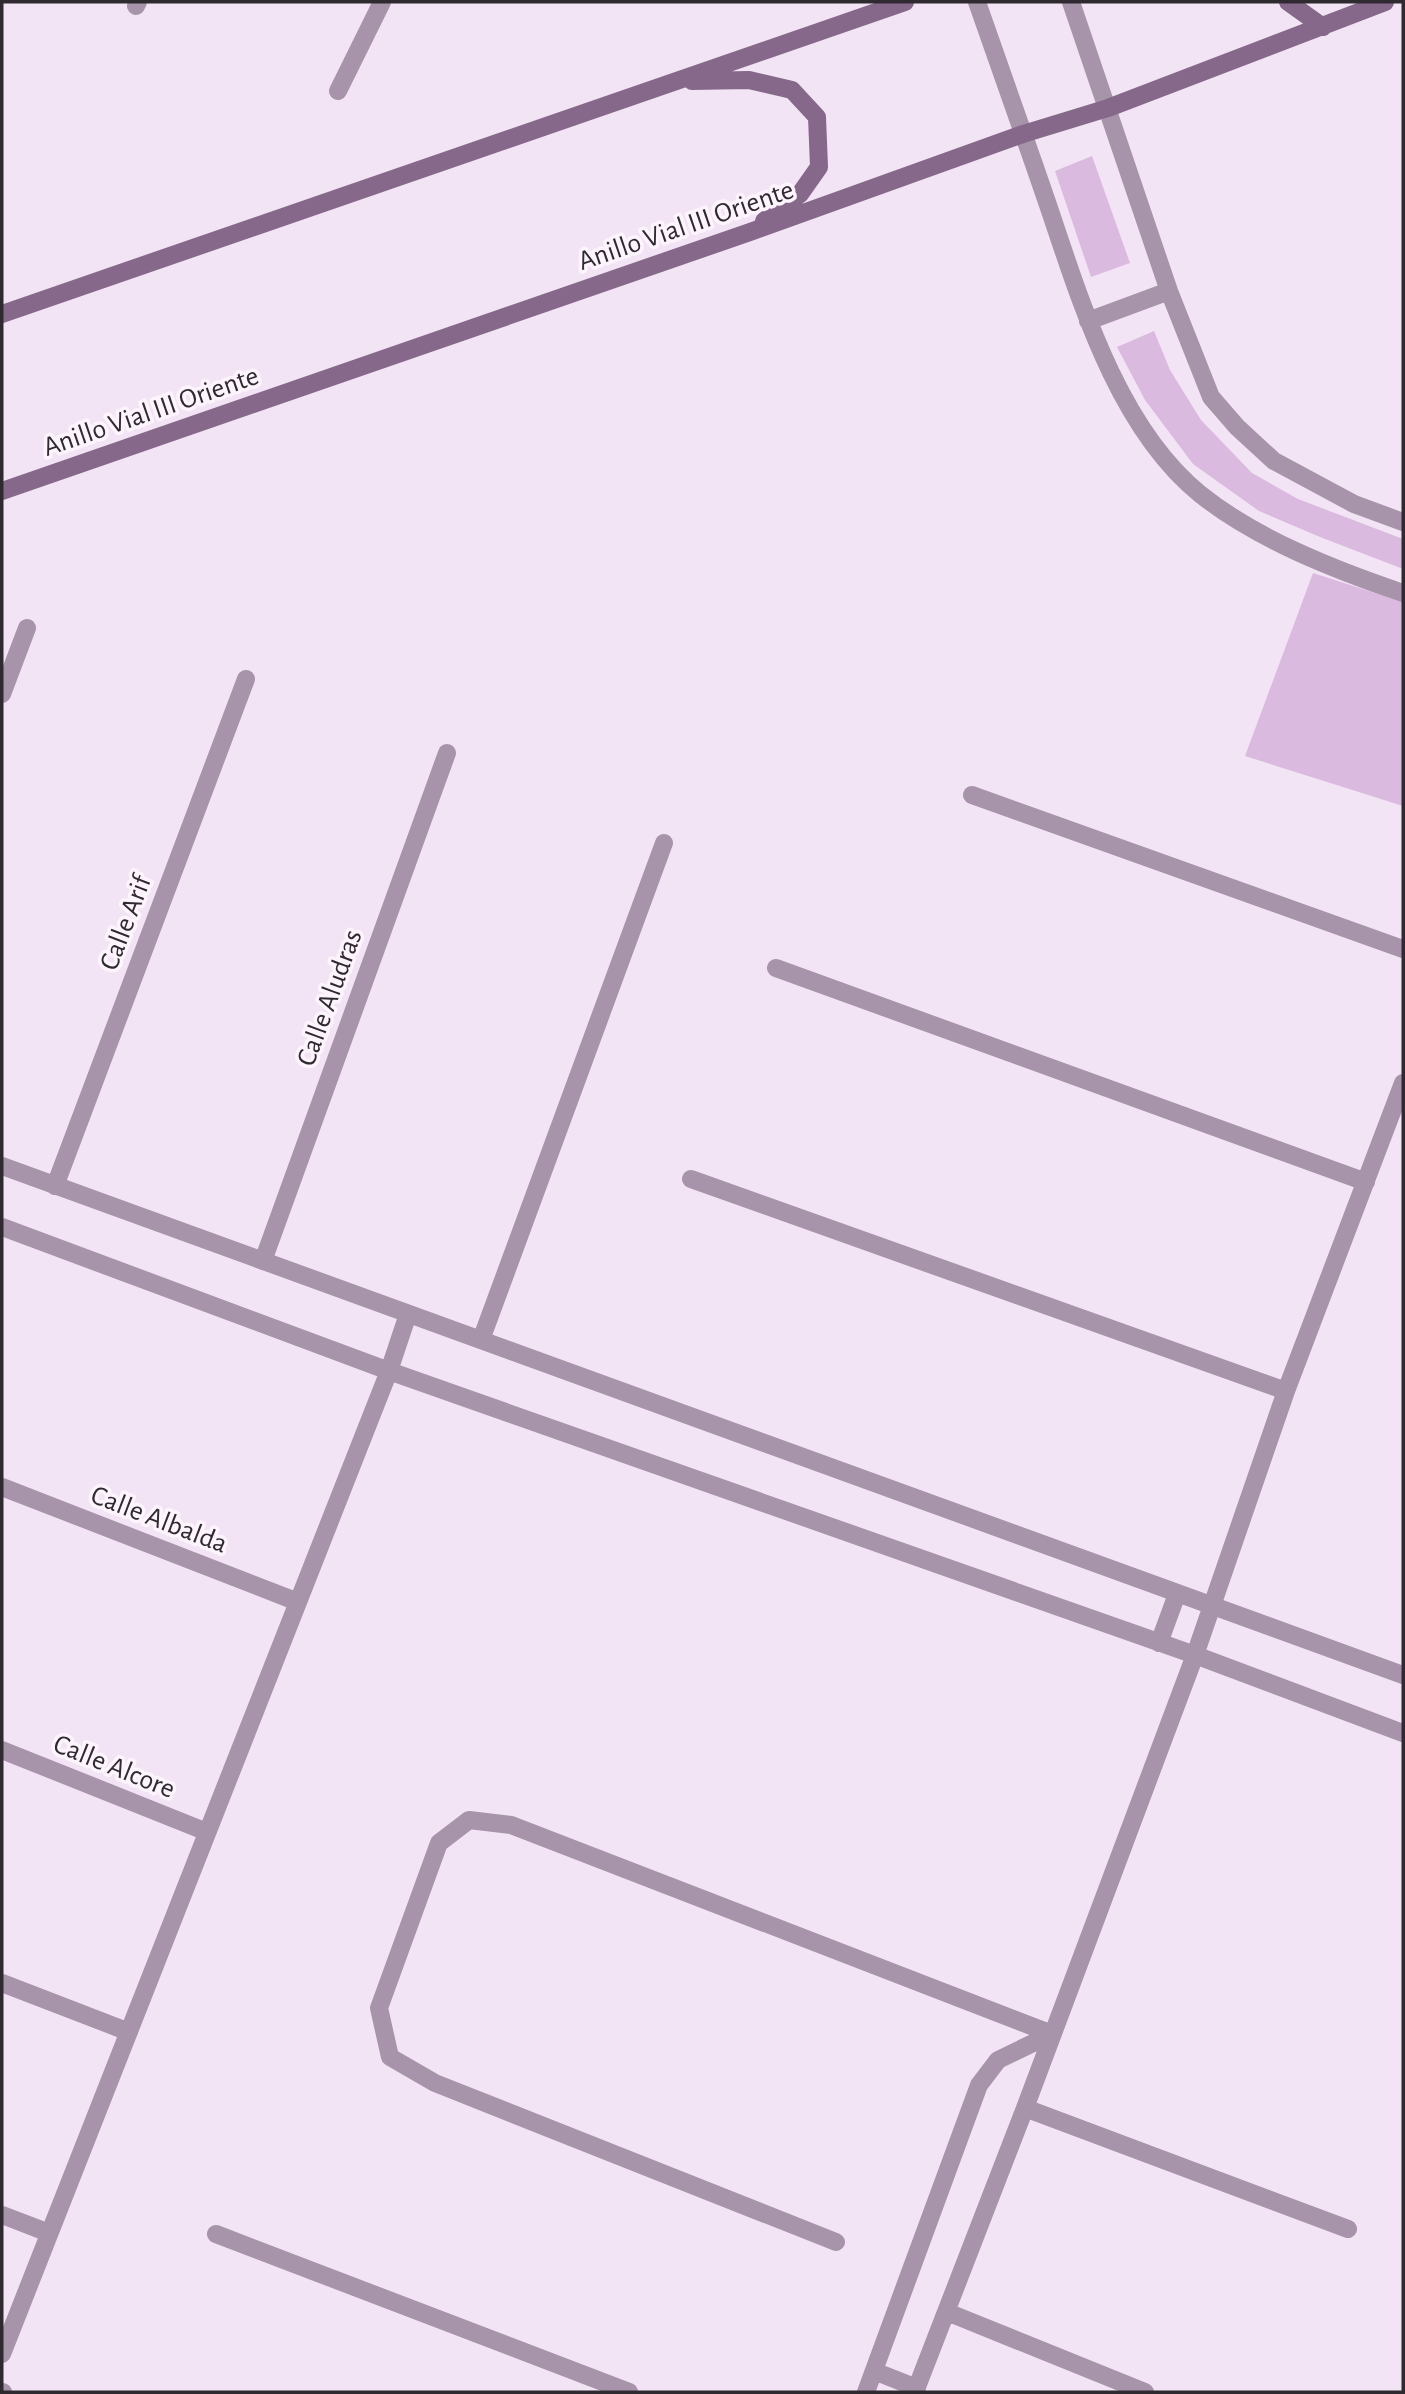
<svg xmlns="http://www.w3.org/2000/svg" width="1405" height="2394" viewBox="0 0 1405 2394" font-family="'Alegreya Sans',sans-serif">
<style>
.green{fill:#dabbdf}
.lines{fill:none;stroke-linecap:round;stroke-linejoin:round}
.minor{stroke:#a793aa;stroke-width:18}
.secondary{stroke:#86698a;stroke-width:18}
.labels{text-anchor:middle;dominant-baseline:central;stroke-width:7;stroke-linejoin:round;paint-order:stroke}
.street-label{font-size:28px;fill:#2f2a30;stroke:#fdf4fe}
</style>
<rect width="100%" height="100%" fill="#f3e4f5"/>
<path class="green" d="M1092,156L1130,263L1091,277L1055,171Z
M1154,331L1170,370L1201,420L1252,473L1298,499L1403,539V569L1320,537L1259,511L1193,464L1145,400L1117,347Z
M1313,573L1403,602V806L1245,756Z"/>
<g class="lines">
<path class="minor" d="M977,2C1000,68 1024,135 1047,202C1080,299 1117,427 1200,494C1256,539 1335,570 1403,593
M1071,2L1169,291L1211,397L1237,427L1274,461L1354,504L1403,522
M136,6L138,2
M338,91L382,2
M1088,321L1169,291
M2,694L27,628
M972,795L1403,949
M776,968L1366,1182
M2,1166L1403,1675
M691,1179L1286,1391
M55,1186L246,679
M2,1227L389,1371L1195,1655L1403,1733
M263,1261L447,753
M481,1340L664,843
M2,1487L298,1602
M1159,1643L1177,1594
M2,1750L207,1832
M2,1983L129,2032
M1025,2108L1348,2229
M2,2215L49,2233
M216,2234L629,2392
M836,2242L435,2083L390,2057L379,2008L439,1843L469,1820L511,1825L1052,2034
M947,2312L1145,2392
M2,2354L389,1371L408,1314
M874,2371L917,2388
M2,2392H3
M866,2392L979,2085L998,2060L1052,2034
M915,2392L1025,2108L1195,1655L1286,1391L1403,1083"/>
<path class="secondary" d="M1288,2L1323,27
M692,81L749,80L792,90L817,117L819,167L800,194L764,221
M2,314L905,2
M2,491L750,232L1023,134L1108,108L1385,2"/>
</g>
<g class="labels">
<g class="street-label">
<text transform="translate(686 226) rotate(-19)">Anillo Vial III Oriente</text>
<text transform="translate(151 412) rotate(-19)">Anillo Vial III Oriente</text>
<text transform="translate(126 923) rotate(-69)">Calle Arif</text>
<text transform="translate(330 998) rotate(-70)">Calle Aludras</text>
<text transform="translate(159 1520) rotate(21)">Calle Albalda</text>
<text transform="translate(114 1767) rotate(22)">Calle Alcore</text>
</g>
</g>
<rect width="1405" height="2394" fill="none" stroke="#2f2a30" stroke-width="7"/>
</svg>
